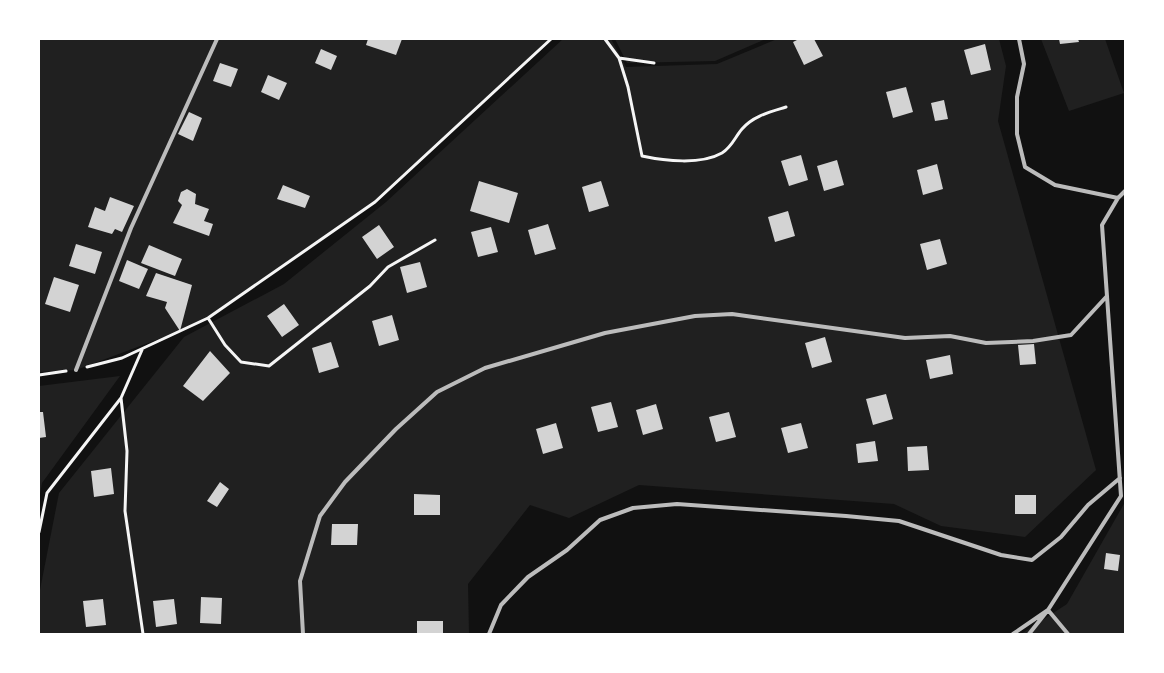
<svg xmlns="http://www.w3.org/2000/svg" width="1164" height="673" viewBox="0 0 1164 673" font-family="'Open Sans',sans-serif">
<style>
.green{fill:#202020}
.building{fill:#d3d3d3}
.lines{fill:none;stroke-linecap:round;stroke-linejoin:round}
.path{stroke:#f5f5f5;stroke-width:3}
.service{stroke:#bcbcbc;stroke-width:4}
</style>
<rect width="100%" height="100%" fill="#111"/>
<path class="green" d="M39,39H549L375,202L208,318L180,331L76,370L39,372Z
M563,39H611L626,67L717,64L777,39H999L1006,66L998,121L1096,470L1025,537L941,526L894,504L639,485L569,518L530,505L468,584L469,634H39V595L59,493L184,337L284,284L386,202Z
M615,39H766L715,61L627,63Z
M1041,39H1105L1124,93L1069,111Z
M120,376L42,483L39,499V386Z
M1125,502V634H1021L1067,604Z"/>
<path class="building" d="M368,39H402L396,55L366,45Z
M799,39H814L823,56L804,65L793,42Z
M1059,39H1078L1079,42L1060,44Z
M985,44L991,70L971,75L964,50Z
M321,49L337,56L331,70L315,63Z
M220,63L238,69L231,87L213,81Z
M268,75L287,83L279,100L261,92Z
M906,87L913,112L893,118L886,92Z
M944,100L948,119L935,121L931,103Z
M189,112L202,118L193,141L178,134Z
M801,155L808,180L789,186L781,161Z
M837,160L844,185L824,191L817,166Z
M937,164L943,189L923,195L917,170Z
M479,181L518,193L509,223L470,211Z
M601,181L609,206L589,212L582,187Z
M283,185L310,196L305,208L277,199Z
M187,189L196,194L195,204L209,209L204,221L213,224L209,236L173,223L182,205L178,201L181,192Z
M110,197L134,206L122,232L115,229L112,234L88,227L95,207L105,211Z
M788,211L795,236L775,242L768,217Z
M548,224L556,249L535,255L528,230Z
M379,225L394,247L377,259L362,237Z
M491,227L498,252L478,257L471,232Z
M940,239L947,264L927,270L920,244Z
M76,244L102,252L95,274L69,266Z
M149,245L182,259L175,276L141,263Z
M127,260L148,269L139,289L119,281Z
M420,262L427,287L407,293L400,267Z
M156,273L192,285L180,331L165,308L167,302L146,296Z
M54,277L79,285L70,312L45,304Z
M284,304L299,325L282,337L267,316Z
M392,315L399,340L379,346L372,321Z
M825,337L832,362L812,368L805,343Z
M331,342L339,367L319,373L312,348Z
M1034,344L1036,364L1020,365L1018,345Z
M210,351L230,373L203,401L183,386Z
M950,355L953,374L930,379L926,360Z
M886,394L893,419L873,425L866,399Z
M611,402L618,427L598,432L591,407Z
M656,404L663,429L643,435L636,410Z
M39,412H43L46,437L39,438Z
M729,412L736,437L716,442L709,417Z
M556,423L563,448L543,454L536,429Z
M801,423L808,448L788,453L781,428Z
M875,441L878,461L858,463L856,444Z
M927,446L929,470L908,471L907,447Z
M111,468L114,494L94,497L91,471Z
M220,482L229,489L217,507L207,501Z
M414,494L440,495V515H414Z
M1015,495H1036V514H1015Z
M332,524H358L357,545H331Z
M1106,553L1120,555L1118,571L1104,569Z
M201,597L222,598L221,624L200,623Z
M103,599L106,625L86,627L83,601Z
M174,599L177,624L156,627L153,601Z
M417,621H443V634H417Z"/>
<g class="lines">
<path class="path" d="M605,39L619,58L654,63
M619,58L628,87L642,156C665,161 701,165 722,153C732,147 735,137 742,129C753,116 770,112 786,107
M208,318L225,345L241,362L269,366L370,286L388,267L435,240
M87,367L122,358L208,318L375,202L551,39
M39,375L66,371
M121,398L127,451L125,511L143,634
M39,532L47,493L121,398L142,350"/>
<path class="service" d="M1019,39L1024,64L1017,97V134L1025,167L1055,185L1118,198
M76,370L131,228L217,39
M303,634L300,581L320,516L345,482L396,429L437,392L485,368L605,333L695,316L732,314L905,338L950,336L986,343L1033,341L1071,335L1107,296
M489,634L501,605L528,577L567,550L600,520L633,508L677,504L846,516L899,521L1001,555L1032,560L1061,537L1088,505L1120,478
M1013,634L1048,610L1068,634
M1029,634L1048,610L1121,496L1102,225L1118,198L1125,191"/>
</g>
<rect width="1164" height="673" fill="none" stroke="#ffffff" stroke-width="80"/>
</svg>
